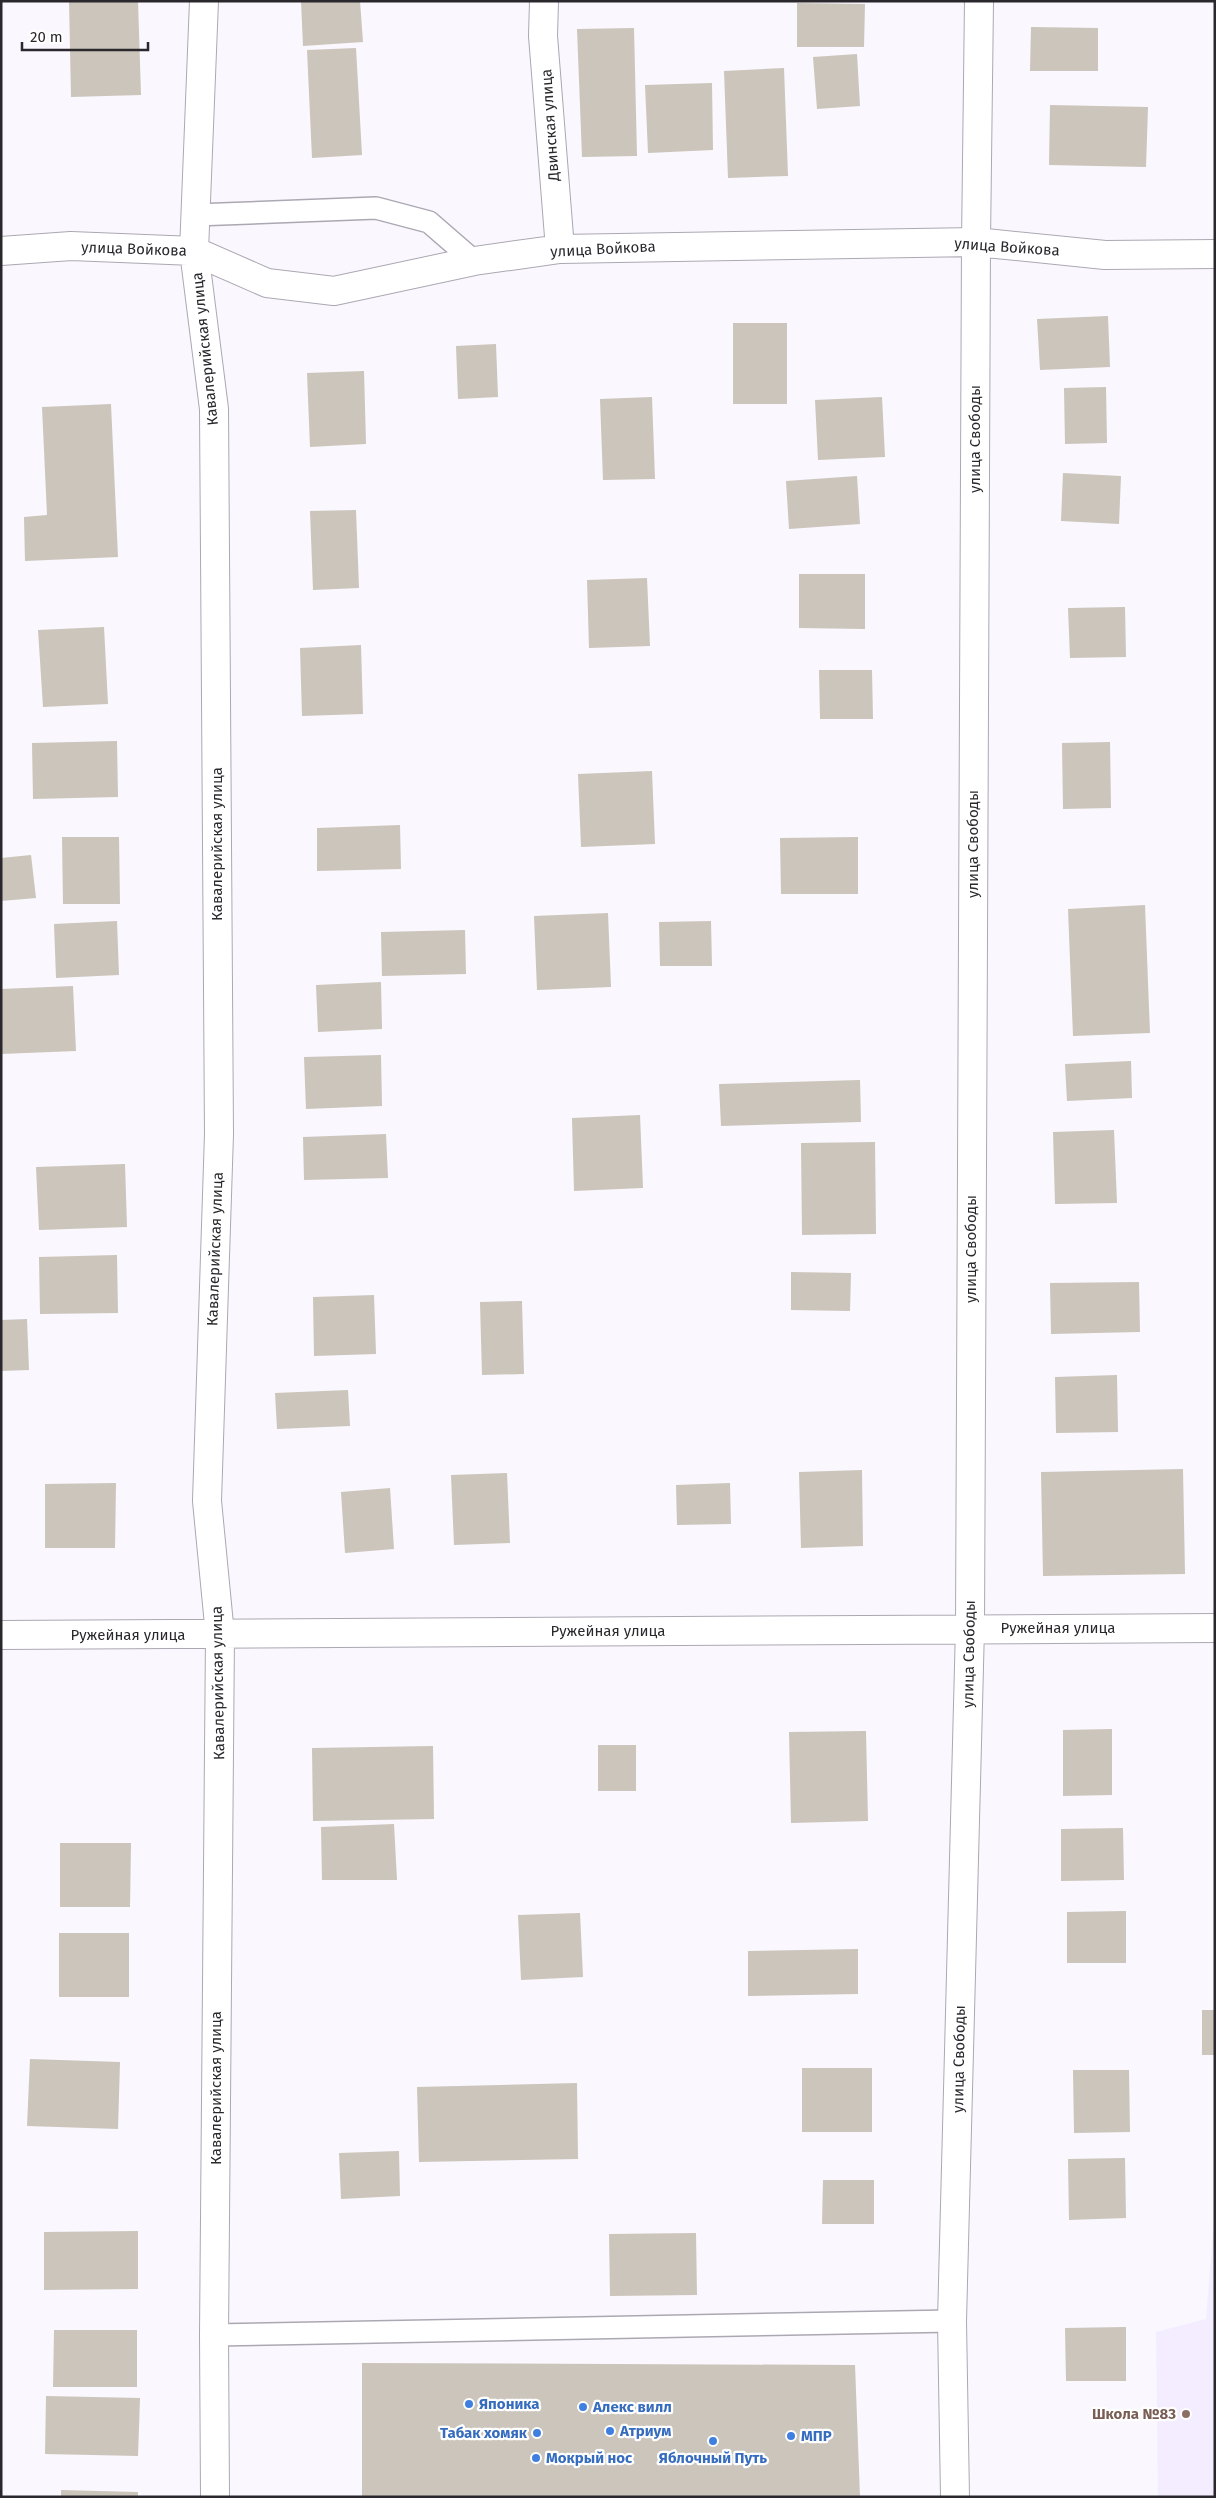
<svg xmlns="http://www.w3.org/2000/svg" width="1216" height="2498" viewBox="0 0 1216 2498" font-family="'Fira Sans',sans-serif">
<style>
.built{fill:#f3edff}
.building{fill:#cbc5bb}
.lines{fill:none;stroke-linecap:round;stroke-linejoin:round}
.lane-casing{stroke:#aca8b3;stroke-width:24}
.street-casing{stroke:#aca8b3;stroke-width:30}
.lane{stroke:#fff;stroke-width:21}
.street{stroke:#fff;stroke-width:28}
.shop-dot{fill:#3f7fe0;stroke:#fff;stroke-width:2}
.education-dot{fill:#8d6e63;stroke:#fff;stroke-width:2}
.labels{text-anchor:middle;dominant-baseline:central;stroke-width:4.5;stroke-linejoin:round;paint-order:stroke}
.street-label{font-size:15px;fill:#2a282c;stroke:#fff}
.shop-label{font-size:15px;font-weight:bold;fill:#366cbe;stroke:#fff;text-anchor:start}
.education-label{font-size:15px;font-weight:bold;fill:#785e54;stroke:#fff;text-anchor:end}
</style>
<rect width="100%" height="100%" fill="#faf7fe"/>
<path class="built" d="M1215,2209V2497H1158L1156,2332L1206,2319Z"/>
<path class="building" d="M69,1H138L141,95L71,97Z
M301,1H360L363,42L303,46Z
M797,3L865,4L864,47H797Z
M1031,27L1098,28V71H1030Z
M634,28L637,156L582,157L577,29Z
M356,48L362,155L312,158L307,50Z
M857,54L860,106L817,109L813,57Z
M784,68L788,176L728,178L724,71Z
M712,83L713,150L648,153L645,85Z
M1050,105L1148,107L1146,167L1049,165Z
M1108,316L1110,367L1040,370L1037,319Z
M733,323H787V404H733Z
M496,344L498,397L458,399L456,346Z
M364,371L366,444L310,447L307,373Z
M1106,387L1107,443L1065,444L1064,388Z
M652,397L655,479L603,480L600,399Z
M882,397L885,457L818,460L815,400Z
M111,404L118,557L25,561L24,517L47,515L42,407Z
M1063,473L1121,476L1119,524L1061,521Z
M857,476L860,524L789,529L786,481Z
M356,510L359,588L313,590L310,511Z
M799,574H865V629L799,628Z
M647,578L650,646L589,648L587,580Z
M1125,607L1126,657L1070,658L1068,608Z
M104,627L108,704L43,707L38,630Z
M361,645L363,714L302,716L300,648Z
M819,670H872L873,719H820Z
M117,741L118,797L33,799L32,743Z
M1110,742L1111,808L1063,809L1062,743Z
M652,771L655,844L581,847L578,774Z
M400,825L401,869L317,871V828Z
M62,837H119L120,904H63Z
M858,837V894H781L780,838Z
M31,855L36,898L1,901V858Z
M1145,905L1150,1033L1073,1036L1068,909Z
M608,913L611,987L537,990L534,916Z
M117,921L119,975L56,978L54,924Z
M711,921L712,966H660L659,922Z
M465,930L466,974L382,976L381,932Z
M381,982L382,1029L318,1032L316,985Z
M73,986L76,1051L1,1054V989Z
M381,1055L382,1106L306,1109L304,1057Z
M1131,1061L1132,1098L1067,1101L1065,1064Z
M860,1080L861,1122L721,1126L719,1084Z
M640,1115L643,1188L574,1191L572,1118Z
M1114,1130L1117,1203L1055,1204L1053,1132Z
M386,1134L388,1178L304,1180L303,1137Z
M875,1142L876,1234L802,1235L801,1143Z
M125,1164L127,1227L39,1230L36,1167Z
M117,1255L118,1313L40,1314L39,1257Z
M791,1272L851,1273L850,1311L791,1310Z
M1139,1282L1140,1332L1051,1334L1050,1283Z
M374,1295L376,1354L314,1356L313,1297Z
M522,1301L524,1374L482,1375L480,1302Z
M27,1319L29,1370L1,1371V1320Z
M1117,1375L1118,1432L1056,1433L1055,1377Z
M348,1390L350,1426L277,1429L275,1393Z
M1183,1469L1185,1574L1043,1576L1041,1472Z
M862,1470L863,1546L801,1548L799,1472Z
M507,1473L510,1543L454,1545L451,1475Z
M116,1483L115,1548H45V1484Z
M730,1483L731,1524L677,1525L676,1485Z
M390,1488L394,1549L345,1553L341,1492Z
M1112,1729V1795L1063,1796V1730Z
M866,1731L868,1821L791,1823L789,1732Z
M598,1745H636V1791H598Z
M433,1746L434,1819L313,1821L312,1748Z
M394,1824L397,1880H322L321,1827Z
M1123,1828L1124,1880L1061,1881V1829Z
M60,1843H131L130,1907H60Z
M1126,1911V1963H1067V1912Z
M580,1913L583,1977L521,1980L518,1915Z
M59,1933H129V1997H59Z
M858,1949V1994L748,1996V1951Z
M1202,2010H1215V2055H1202Z
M30,2059L120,2062L118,2129L27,2126Z
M802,2068H872V2132H802Z
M1073,2070H1129L1130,2132L1074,2133Z
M577,2083L578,2159L419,2162L417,2087Z
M399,2151L400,2196L341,2199L339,2153Z
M1125,2158L1126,2218L1069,2220L1068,2159Z
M823,2180H874V2224H822Z
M138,2231V2289L44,2290V2232Z
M696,2233L697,2295L610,2296L609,2234Z
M1126,2327V2381H1066L1065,2328Z
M54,2330H137V2387H53Z
M362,2363L855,2365L860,2497H362Z
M46,2396L140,2398L138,2456L45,2454Z
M61,2490L138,2492V2497H61Z"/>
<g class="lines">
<defs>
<path id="lane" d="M195,215L376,208L429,222L474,261
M214,2335L952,2321"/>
<path id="street" d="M204,1L194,251L214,409L219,1134L207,1501L220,1635L214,2335L215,2497
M544,1L543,36L560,249
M1,251L71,246L194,251L267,283L334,291L474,261L560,249L976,242L1105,255L1215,254
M1,1635L1215,1628
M955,2497L952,2321L970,1628L976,242L979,1"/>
</defs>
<use href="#lane" class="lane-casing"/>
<use href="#street" class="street-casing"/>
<use href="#lane" class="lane"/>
<use href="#street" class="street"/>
</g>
<g class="shop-dot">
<circle cx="469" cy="2404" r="5"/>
<circle cx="583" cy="2407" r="5"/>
<circle cx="610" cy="2431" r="5"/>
<circle cx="537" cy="2433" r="5"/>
<circle cx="791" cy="2436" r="5"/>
<circle cx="713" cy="2441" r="5"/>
<circle cx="536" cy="2458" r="5"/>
</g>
<circle class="education-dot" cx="1186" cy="2414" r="5"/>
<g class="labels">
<g class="street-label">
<text transform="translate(550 125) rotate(-94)">Двинская улица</text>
<text transform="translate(1007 247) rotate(4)">улица Войкова</text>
<text transform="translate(134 249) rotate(2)">улица Войкова</text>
<text transform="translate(603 249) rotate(-3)">улица Войкова</text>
<text transform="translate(205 349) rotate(-96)">Кавалерийская улица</text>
<text transform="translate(975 439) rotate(-90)">улица Свободы</text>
<text transform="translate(217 844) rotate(-90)">Кавалерийская улица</text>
<text transform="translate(973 844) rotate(-90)">улица Свободы</text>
<text transform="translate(215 1249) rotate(-88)">Кавалерийская улица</text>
<text transform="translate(971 1249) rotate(-90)">улица Свободы</text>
<text x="1058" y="1628">Ружейная улица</text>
<text x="608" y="1631">Ружейная улица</text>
<text x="128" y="1635">Ружейная улица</text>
<text transform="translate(969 1654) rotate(-89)">улица Свободы</text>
<text transform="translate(218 1683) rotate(-91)">Кавалерийская улица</text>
<text transform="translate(959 2059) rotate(-89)">улица Свободы</text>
<text transform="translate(216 2088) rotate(-90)">Кавалерийская улица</text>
</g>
<g class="shop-label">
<text x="479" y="2404">Японика</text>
<text x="593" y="2407">Алекс вилл</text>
<text x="620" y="2431">Атриум</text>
<text x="527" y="2433" text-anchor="end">Табак хомяк</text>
<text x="801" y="2436">МПР</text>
<text x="546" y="2458">Мокрый нос</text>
<text x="713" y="2458" text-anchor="middle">Яблочный Путь</text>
</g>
<g class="education-label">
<text x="1176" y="2414">Школа №83</text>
</g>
</g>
<rect width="1216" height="2498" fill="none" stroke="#2a282c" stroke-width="5"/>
<path d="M22 42v8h126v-8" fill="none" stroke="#2a282c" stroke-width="2.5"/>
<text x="30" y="42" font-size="15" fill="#2a282c" stroke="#ffffff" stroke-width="4" paint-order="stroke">20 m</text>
</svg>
